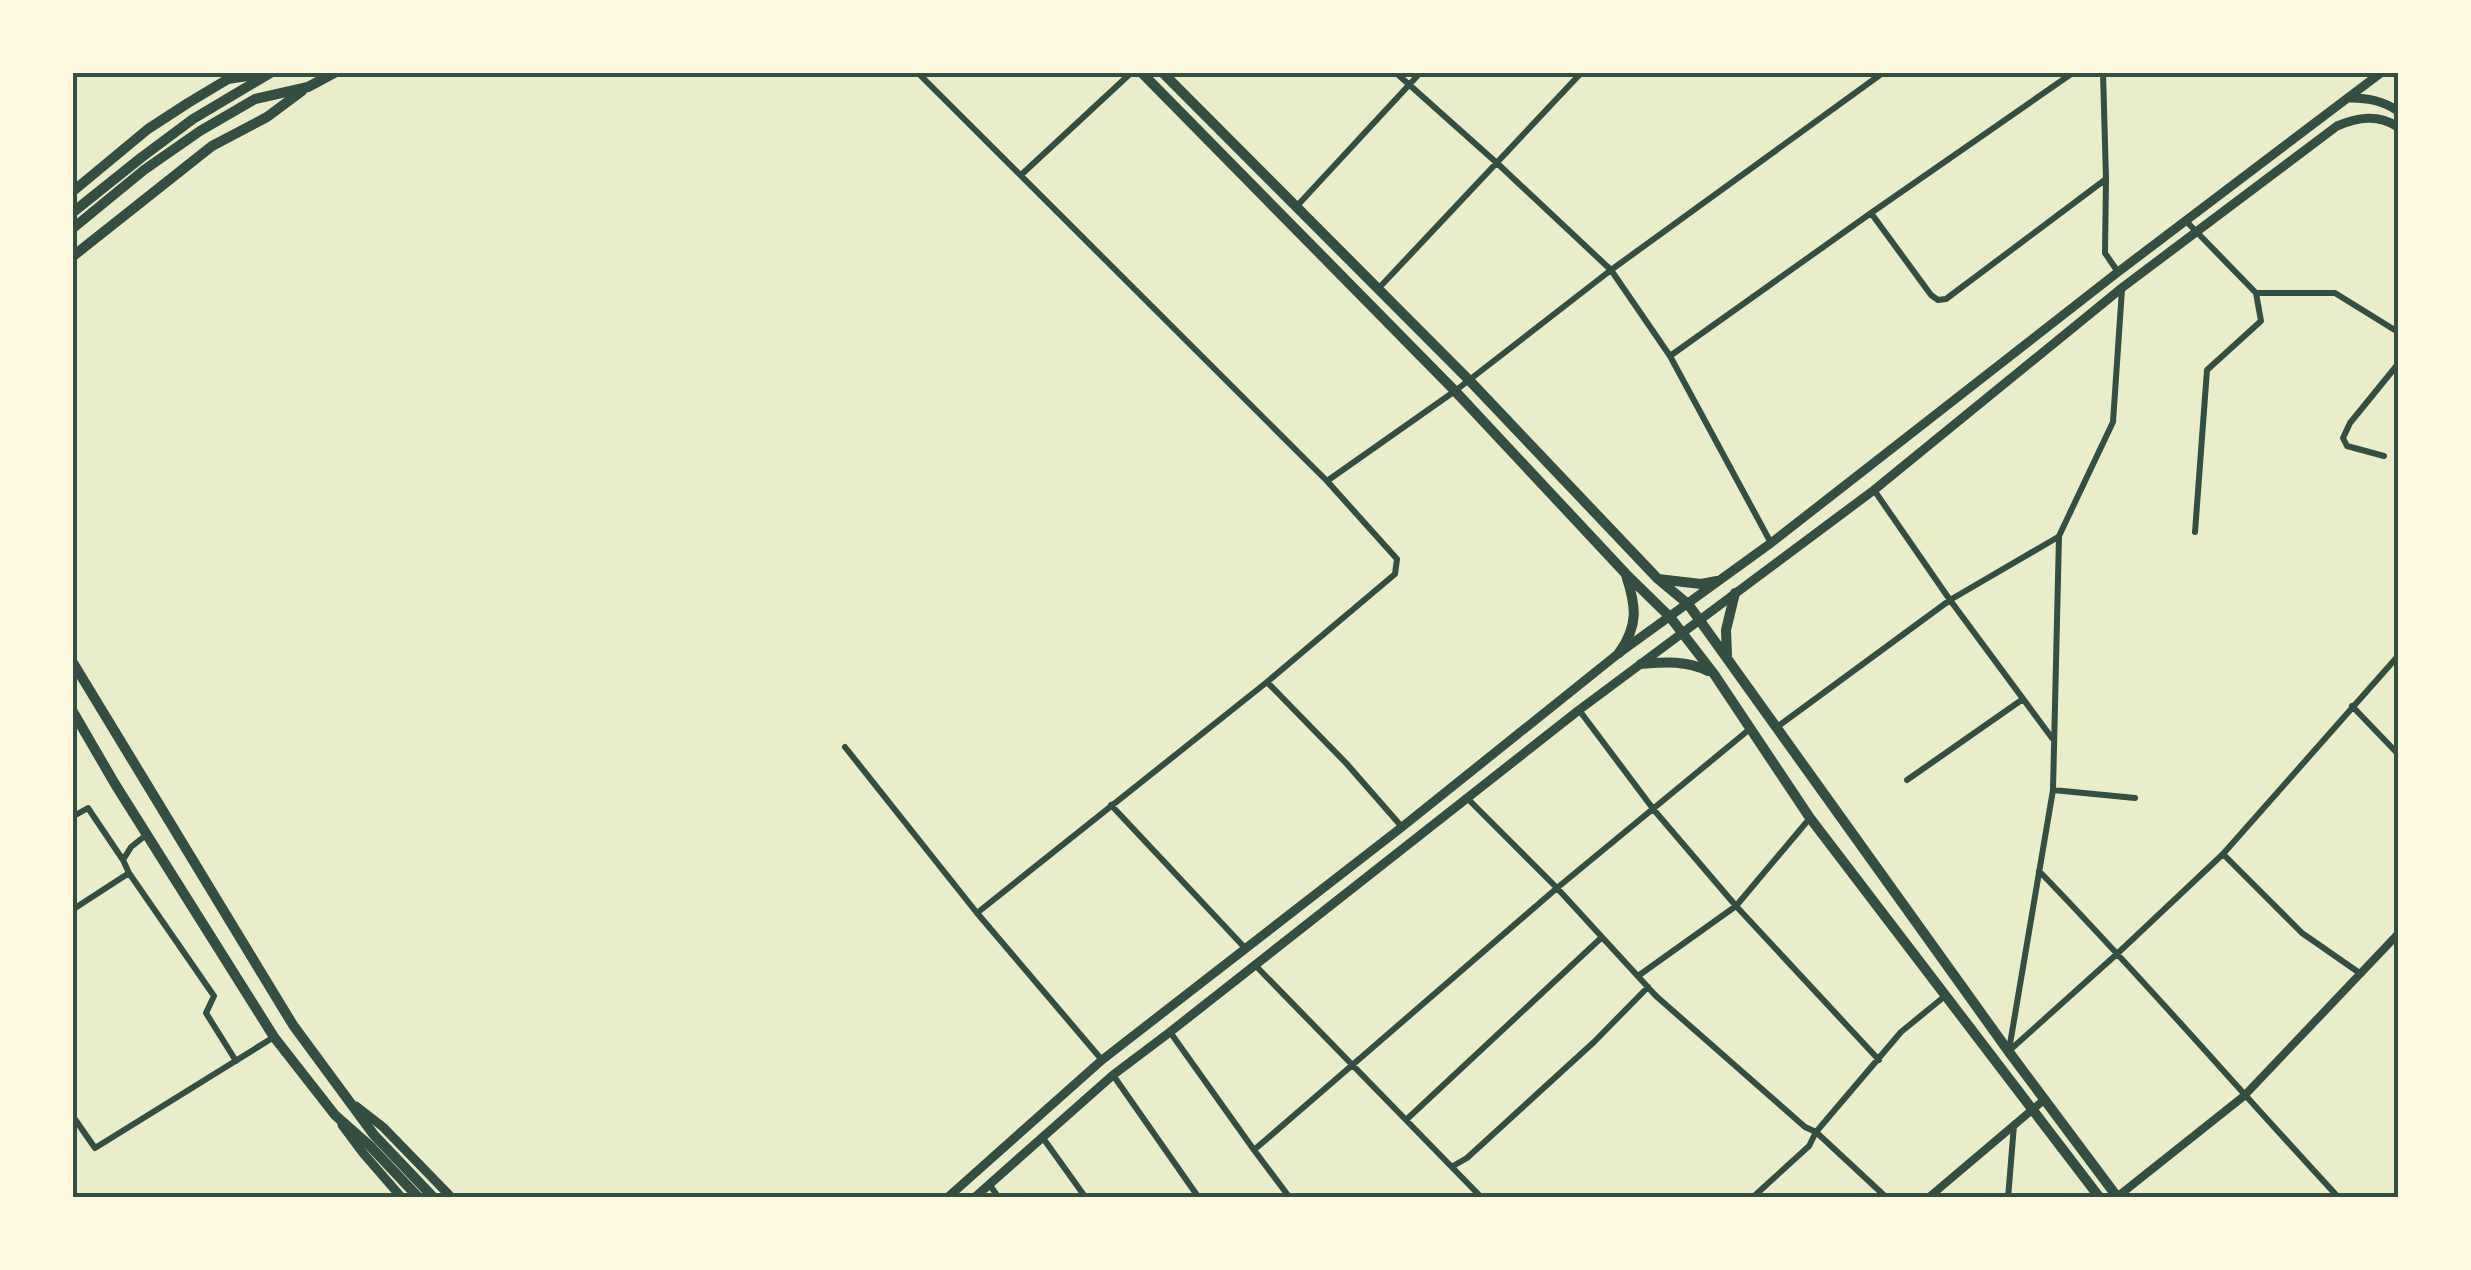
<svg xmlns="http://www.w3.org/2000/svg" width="2471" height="1270" viewBox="0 0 2471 1270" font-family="Inter,sans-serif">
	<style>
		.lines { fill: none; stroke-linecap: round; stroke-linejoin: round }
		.minor { stroke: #344e41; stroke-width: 6 }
		.tertiary { stroke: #344e41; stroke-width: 8 }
		.secondary { stroke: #344e41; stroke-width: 9 }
		.primary { stroke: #344e41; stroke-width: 10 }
		.neatline { fill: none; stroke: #344e41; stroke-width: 4 }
	</style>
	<rect width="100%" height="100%" fill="#e9edc9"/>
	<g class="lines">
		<path class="minor" d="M 917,72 L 1327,481 L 1397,559 L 1395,574 L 1267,682 L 977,913
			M 1395,72 L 1498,164 L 1611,270 L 1670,356 L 1771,543
			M 2103,72 L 2106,179 L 2105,253 L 2118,272
			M 1021,175 L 1132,72
			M 1296,207 L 1421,72
			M 1871,213 L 1931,295 L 1938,300 L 1946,299 L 2106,179
			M 2186,221 L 2256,293 L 2335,293 L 2398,332
			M 1378,289 L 1582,72
			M 1670,356 L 1871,213 L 2074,72
			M 2384,456 L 2347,446 L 2343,438 L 2350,423 L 2398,364
			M 1327,481 L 1455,391 L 1611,270 L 1884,72
			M 1874,490 L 1950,600 L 2052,738
			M 2195,532 L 2207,370 L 2261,321 L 2256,293
			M 1267,682 L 1346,763 L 1402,827
			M 2352,706 L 2398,754
			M 1579,710 L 1654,810 L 1736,906 L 1879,1060
			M 1777,727 L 1950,600 L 2058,537
			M 845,747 L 977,913 L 1102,1060
			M 1907,780 L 2023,699
			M 2053,790 L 2135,798
			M 1467,798 L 1557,888 L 1656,996 L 1805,1127 L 1816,1132 L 1887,1198
			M 1111,805 L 1245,948
			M 72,817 L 88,808 L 123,860 L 129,873 L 214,996 L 206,1013 L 236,1061
			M 2223,854 L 2302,933 L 2361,974
			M 123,860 L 131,847 L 146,835
			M 2039,871 C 2142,977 2238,1089 2339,1198
			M 72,910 L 129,873
			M 1255,965 L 1482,1198
			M 1638,976 L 1736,906 L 1810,818
			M 1170,1032 L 1254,1150 L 1290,1198
			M 2009,1050 L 2053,790 L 2059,536 L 2113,422 L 2122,289
			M 2010,1050 L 2118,953 L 2223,854 L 2398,656
			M 1113,1075 L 1199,1198
			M 72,1115 L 95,1148 L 274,1037
			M 1406,1120 L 1601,938
			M 1043,1138 L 1086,1198
			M 1254,1150 L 1557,888 L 1751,728
			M 1453,1166 L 1467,1158 L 1594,1042 L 1648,987
			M 989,1184 L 999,1198
			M 1752,1198 L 1809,1146 L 1816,1132 L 1901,1032 L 1945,996
			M 2008,1198 L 2014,1125"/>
		<path class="tertiary" d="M 2117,1197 L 2244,1096 L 2398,934
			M 1928,1198 L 2045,1099"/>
		<path class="secondary" d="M 2351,98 C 2369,98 2383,101 2398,111
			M 356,1106 L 383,1127 L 452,1198
			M 342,1125 L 363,1153 L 402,1198
			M 947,1198 L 1102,1060 L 1402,827 L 1619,653 L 1771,543 L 2118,272 L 2382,72
			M 974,1198 L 1113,1075 L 1170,1032 L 1579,710 L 1874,490 L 2123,287 L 2337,126 C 2358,117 2378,114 2398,127"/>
		<path class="primary" d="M 1141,72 L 1455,391 L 1626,574 L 1670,617 L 1714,674 L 1810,818 L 2100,1198
			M 1162,72 L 1469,380 L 1658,579 L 1688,604 L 2009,1052 L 2118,1198
			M 72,192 L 148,129 L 188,103 L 228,79 L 266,73
			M 72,213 L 142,157 L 193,119 L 272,72
			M 72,229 L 144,170 L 200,131 L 255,99 L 308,87 L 336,72
			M 72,257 L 212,146 L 267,117 L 302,91
			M 1658,579 L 1701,584 L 1717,581
			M 1619,653 C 1639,625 1636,606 1626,575
			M 1727,655 L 1726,630 L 1735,593
			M 72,661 L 293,1025 L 374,1135 L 434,1198
			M 1641,664 C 1665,662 1686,660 1708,671
			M 72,710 L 115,784 L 274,1037 L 335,1115 L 370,1146 L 419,1198"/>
	</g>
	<rect width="2471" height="1270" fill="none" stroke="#fefae0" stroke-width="150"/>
	<rect x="75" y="75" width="2321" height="1120" class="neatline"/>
</svg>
